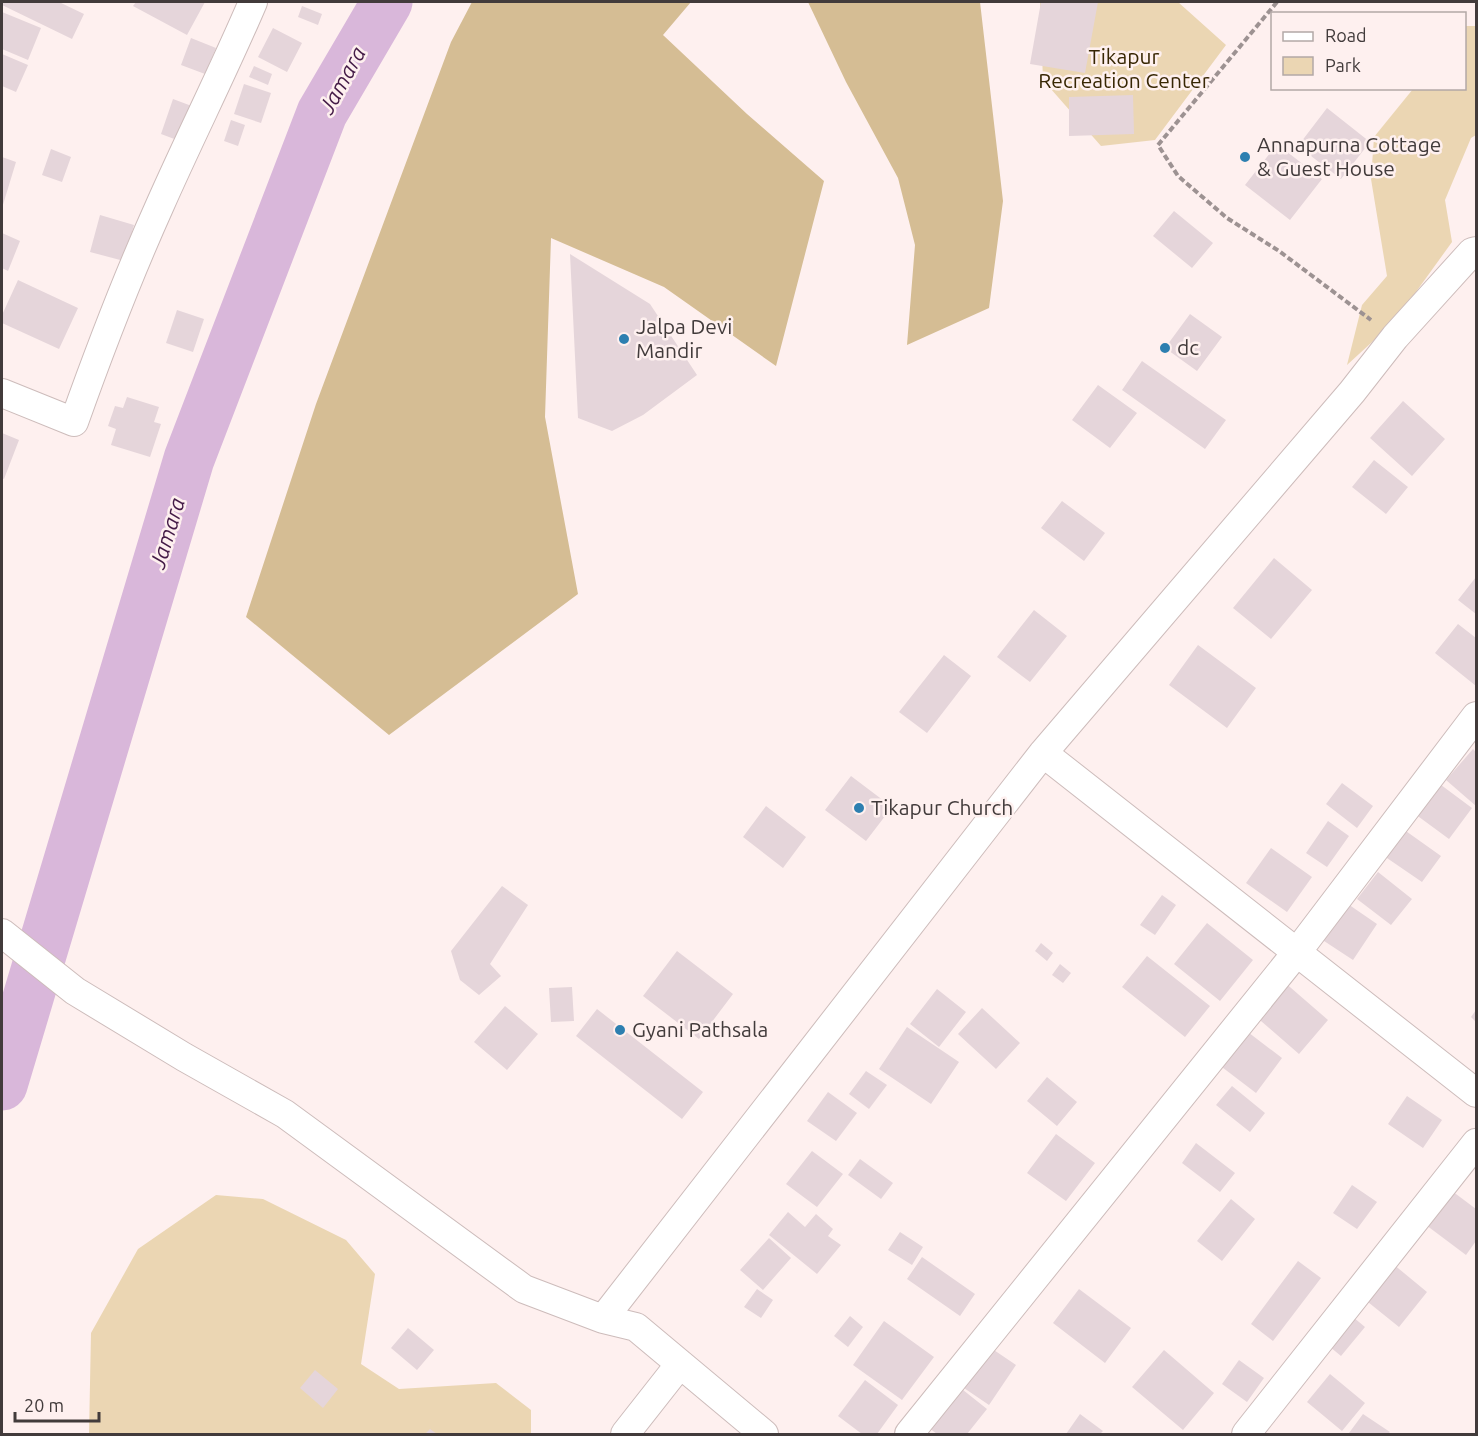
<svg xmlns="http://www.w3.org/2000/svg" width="1478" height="1436" viewBox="0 0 1478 1436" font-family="Ubuntu,sans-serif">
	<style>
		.green { fill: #ebd6b3 }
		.forest { fill: #d5bd94 }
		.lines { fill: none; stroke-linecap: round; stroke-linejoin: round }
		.river { stroke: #d9b7da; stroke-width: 51 }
		.building { fill: #e5d5da }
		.minor-casing { stroke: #cdbcbb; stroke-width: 30 }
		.path { stroke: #9d9292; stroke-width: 4; stroke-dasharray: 6 3; stroke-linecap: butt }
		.minor { stroke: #fff; stroke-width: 28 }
		.poi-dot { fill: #2d7fb0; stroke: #fef0ef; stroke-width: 2 }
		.labels { text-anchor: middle; stroke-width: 5; stroke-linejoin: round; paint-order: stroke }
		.park-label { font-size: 21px; fill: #372603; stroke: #fef0ef }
		.poi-label { font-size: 21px; fill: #423b3b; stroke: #fef0ef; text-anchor: start }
		.water-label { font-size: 22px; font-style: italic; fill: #441b47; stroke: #fef0ef }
	</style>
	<rect width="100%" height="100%" fill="#fef0ef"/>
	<path class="green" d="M 1040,2 L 1178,2 L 1226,45 L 1155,140 L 1101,146 L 1043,80 Z
		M 1465,26 L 1476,26 L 1476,135 L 1471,138 L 1445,200 L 1452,242 L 1395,321 L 1347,365 L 1362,305 L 1387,276 L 1371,179 L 1374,137 L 1413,89 L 1464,88 Z
		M 216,1195 L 263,1199 L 346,1240 L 375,1274 L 361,1364 L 399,1389 L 496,1383 L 531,1410 L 531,1434 L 89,1434 L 91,1333 L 138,1249 Z"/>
	<path class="forest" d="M 472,2 L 691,2 L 663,35 L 747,114 L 824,181 L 776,366 L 664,287 L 551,238 L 545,417 L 578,594 L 389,735 L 246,617 L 316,404 L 451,42 Z
		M 808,2 L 980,2 L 1003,201 L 989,308 L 907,345 L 915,245 L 898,178 L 846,82 Z"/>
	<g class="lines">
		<path class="river" d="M 2,1085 L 189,459 L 322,113 L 387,2"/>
	</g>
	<path class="building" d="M 2,2 L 59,2 L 84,14 L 72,39 L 2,5 Z
		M 136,2 L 205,2 L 187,35 L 133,6 Z
		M 1041,2 L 1098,2 L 1085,73 L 1030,64 Z
		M 302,6 L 322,14 L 318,25 L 298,17 Z
		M 2,12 L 41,28 L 28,60 L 2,49 Z
		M 273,28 L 302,43 L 287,72 L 258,57 Z
		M 191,38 L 216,48 L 205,74 L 181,65 Z
		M 2,54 L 28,65 L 16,92 L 2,86 Z
		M 254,66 L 272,74 L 268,85 L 249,77 Z
		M 244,84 L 271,93 L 261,123 L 234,114 Z
		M 1133,95 L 1134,134 L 1069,136 L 1069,97 Z
		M 173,99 L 197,108 L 185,143 L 161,134 Z
		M 1327,108 L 1370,142 L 1341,179 L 1298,146 Z
		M 231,120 L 245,125 L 238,146 L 224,141 Z
		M 1277,144 L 1322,179 L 1290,220 L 1245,185 Z
		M 51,149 L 71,157 L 62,182 L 42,175 Z
		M 2,157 L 16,162 L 2,208 Z
		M 1174,211 L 1213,243 L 1192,268 L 1153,236 Z
		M 100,215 L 134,225 L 124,261 L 90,252 Z
		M 2,233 L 20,241 L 8,271 L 2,268 Z
		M 570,254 L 650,304 L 697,375 L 643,415 L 612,431 L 578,418 Z
		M 18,280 L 78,308 L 59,349 L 2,323 L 2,315 Z
		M 177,310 L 204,319 L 193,352 L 166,343 Z
		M 1190,314 L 1222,337 L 1197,371 L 1165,348 Z
		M 1142,361 L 1226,420 L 1205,449 L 1122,390 Z
		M 1098,385 L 1137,413 L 1110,448 L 1072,420 Z
		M 127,397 L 159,407 L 154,422 L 161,424 L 150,457 L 111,445 L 116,429 L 108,426 L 115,406 L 123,408 Z
		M 1403,401 L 1445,439 L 1412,476 L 1370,438 Z
		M 2,433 L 19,440 L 4,479 L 2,478 Z
		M 1374,460 L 1408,487 L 1386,514 L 1352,487 Z
		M 1062,501 L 1105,533 L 1084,561 L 1041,528 Z
		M 1274,558 L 1312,590 L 1271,639 L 1233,608 Z
		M 1476,577 L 1476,614 L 1458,600 Z
		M 1034,610 L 1067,636 L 1030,682 L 997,657 Z
		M 1458,624 L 1476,638 L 1476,686 L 1435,653 Z
		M 1198,645 L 1256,688 L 1227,728 L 1169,685 Z
		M 944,655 L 971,676 L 927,733 L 899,712 Z
		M 1473,749 L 1476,752 L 1476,806 L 1446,780 Z
		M 851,776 L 892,807 L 866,841 L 825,810 Z
		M 1437,782 L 1472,808 L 1449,839 L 1415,814 Z
		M 1342,783 L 1373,806 L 1357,828 L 1326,804 Z
		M 766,806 L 806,837 L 783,868 L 743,837 Z
		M 1328,821 L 1349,836 L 1327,867 L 1306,853 Z
		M 1403,829 L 1441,856 L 1422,882 L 1384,856 Z
		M 1271,848 L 1312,877 L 1287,912 L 1246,883 Z
		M 1378,872 L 1412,899 L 1391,925 L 1357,899 Z
		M 502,886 L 528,905 L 490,964 L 501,976 L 479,995 L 460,980 L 451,951 Z
		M 1162,895 L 1176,905 L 1155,935 L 1140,925 Z
		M 1345,902 L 1377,924 L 1353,960 L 1321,939 Z
		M 1207,923 L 1253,960 L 1220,1001 L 1174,964 Z
		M 1041,943 L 1053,953 L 1047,961 L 1035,951 Z
		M 677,951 L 733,994 L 699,1039 L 643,996 Z
		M 1147,956 L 1210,1006 L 1185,1037 L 1122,987 Z
		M 1060,964 L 1071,973 L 1063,983 L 1052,975 Z
		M 1283,981 L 1328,1020 L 1299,1054 L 1254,1015 Z
		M 572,987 L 574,1021 L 551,1022 L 549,988 Z
		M 937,989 L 966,1012 L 939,1047 L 910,1024 Z
		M 505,1006 L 538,1034 L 507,1070 L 474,1042 Z
		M 982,1008 L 1020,1043 L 996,1069 L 958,1034 Z
		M 597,1009 L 703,1092 L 682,1119 L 576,1036 Z
		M 1476,1010 L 1476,1022 L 1471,1017 Z
		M 1240,1026 L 1282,1058 L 1256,1093 L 1214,1061 Z
		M 907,1027 L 959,1062 L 931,1104 L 879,1069 Z
		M 866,1071 L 887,1085 L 869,1109 L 849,1094 Z
		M 1047,1077 L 1077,1102 L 1057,1126 L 1027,1101 Z
		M 1232,1086 L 1265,1113 L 1250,1132 L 1216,1105 Z
		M 828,1092 L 857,1113 L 836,1141 L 807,1121 Z
		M 1407,1096 L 1442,1120 L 1423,1148 L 1388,1124 Z
		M 1056,1134 L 1095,1163 L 1066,1201 L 1027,1173 Z
		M 1196,1143 L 1235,1173 L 1220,1192 L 1182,1163 Z
		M 812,1151 L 843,1174 L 817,1207 L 786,1184 Z
		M 860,1159 L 893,1183 L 881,1199 L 848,1175 Z
		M 1352,1185 L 1377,1202 L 1357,1229 L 1333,1213 Z
		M 1452,1191 L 1476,1209 L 1476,1241 L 1466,1255 L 1426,1225 Z
		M 1231,1199 L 1255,1219 L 1222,1261 L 1197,1241 Z
		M 788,1212 L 805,1227 L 816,1214 L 833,1229 L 828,1236 L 841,1245 L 817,1274 L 769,1235 Z
		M 900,1232 L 923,1247 L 912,1265 L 888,1250 Z
		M 769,1238 L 791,1258 L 763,1290 L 740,1270 Z
		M 922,1257 L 975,1294 L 960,1316 L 907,1279 Z
		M 1387,1259 L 1427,1292 L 1399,1327 L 1358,1294 Z
		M 1298,1261 L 1321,1278 L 1273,1341 L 1251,1324 Z
		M 757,1289 L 773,1300 L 761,1318 L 744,1307 Z
		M 1079,1289 L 1131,1328 L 1105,1363 L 1053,1323 Z
		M 850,1316 L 863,1327 L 848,1347 L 834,1336 Z
		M 1353,1317 L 1365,1327 L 1341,1356 L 1330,1347 Z
		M 884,1321 L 934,1357 L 902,1400 L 853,1365 Z
		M 408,1328 L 434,1350 L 417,1370 L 391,1348 Z
		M 988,1346 L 1016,1365 L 989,1405 L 961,1386 Z
		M 1164,1350 L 1214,1393 L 1183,1430 L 1132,1387 Z
		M 1239,1360 L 1264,1378 L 1247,1402 L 1222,1384 Z
		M 315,1370 L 338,1389 L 323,1408 L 300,1388 Z
		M 1330,1374 L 1365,1403 L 1342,1431 L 1307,1402 Z
		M 865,1380 L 898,1405 L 877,1434 L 862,1434 L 838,1416 Z
		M 953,1382 L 987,1409 L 967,1434 L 937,1434 L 921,1422 Z
		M 1080,1414 L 1103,1431 L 1100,1434 L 1066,1434 Z
		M 1363,1414 L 1390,1432 L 1388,1434 L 1349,1433 Z
		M 430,1429 L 437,1434 L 425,1434 Z"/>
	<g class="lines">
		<g class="minor-casing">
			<path id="minor" d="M 2,393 L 74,422 C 100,349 128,276 160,205 C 190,137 224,70 253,2
				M 1043,753 L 1476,1093
				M 2,933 L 75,991 L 184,1057 L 285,1114 L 524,1289 L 603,1319 L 636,1327 L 764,1434
				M 603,1319 L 1043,753 L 1352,392 L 1395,337 L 1472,252 L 1476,251
				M 625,1434 L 680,1364
				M 909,1434 L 1297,952 L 1476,716
				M 1246,1434 L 1476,1143"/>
		</g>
		<path class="path" d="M 1277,2 L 1158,145 L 1178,176 L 1227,218 L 1279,251 L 1371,320"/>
		<use href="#minor" class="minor"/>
	</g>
	<g class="poi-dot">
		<circle cx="1245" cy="157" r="6"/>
		<circle cx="624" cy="339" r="6"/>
		<circle cx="1165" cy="348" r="6"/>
		<circle cx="859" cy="808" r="6"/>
		<circle cx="620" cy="1030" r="6"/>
	</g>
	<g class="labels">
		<g class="park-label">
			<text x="1124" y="64">Tikapur<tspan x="1124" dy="24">Recreation Center</tspan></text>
		</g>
		<g class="poi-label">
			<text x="1257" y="152">Annapurna Cottage<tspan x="1257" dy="24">&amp; Guest House</tspan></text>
			<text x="636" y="334">Jalpa Devi<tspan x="636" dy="24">Mandir</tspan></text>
			<text x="1177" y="355">dc</text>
			<text x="871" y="815">Tikapur Church</text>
			<text x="632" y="1037">Gyani Pathsala</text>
		</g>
		<g class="water-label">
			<text transform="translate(342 80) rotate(-61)" y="8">Jamara</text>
			<text transform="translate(167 533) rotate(-73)" y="8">Jamara</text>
		</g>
	</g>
	<rect width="1478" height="1436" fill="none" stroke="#423b3b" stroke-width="6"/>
	<rect x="1271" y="12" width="195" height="78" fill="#fef0ef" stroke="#b3a8a7" stroke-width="1.5"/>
	<rect x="1283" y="32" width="30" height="9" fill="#ffffff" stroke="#b3a8a7" stroke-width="1.5"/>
	<text x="1325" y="42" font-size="18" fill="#423b3b">Road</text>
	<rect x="1283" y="57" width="30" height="18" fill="#ebd6b3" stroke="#b3a8a7" stroke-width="1.5"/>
	<text x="1325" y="72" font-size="18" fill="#423b3b">Park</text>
	<path d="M15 1412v9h84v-9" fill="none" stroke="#423b3b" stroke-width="3"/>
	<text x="24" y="1412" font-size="18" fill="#423b3b" stroke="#fef0ef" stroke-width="4.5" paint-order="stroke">20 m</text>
</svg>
